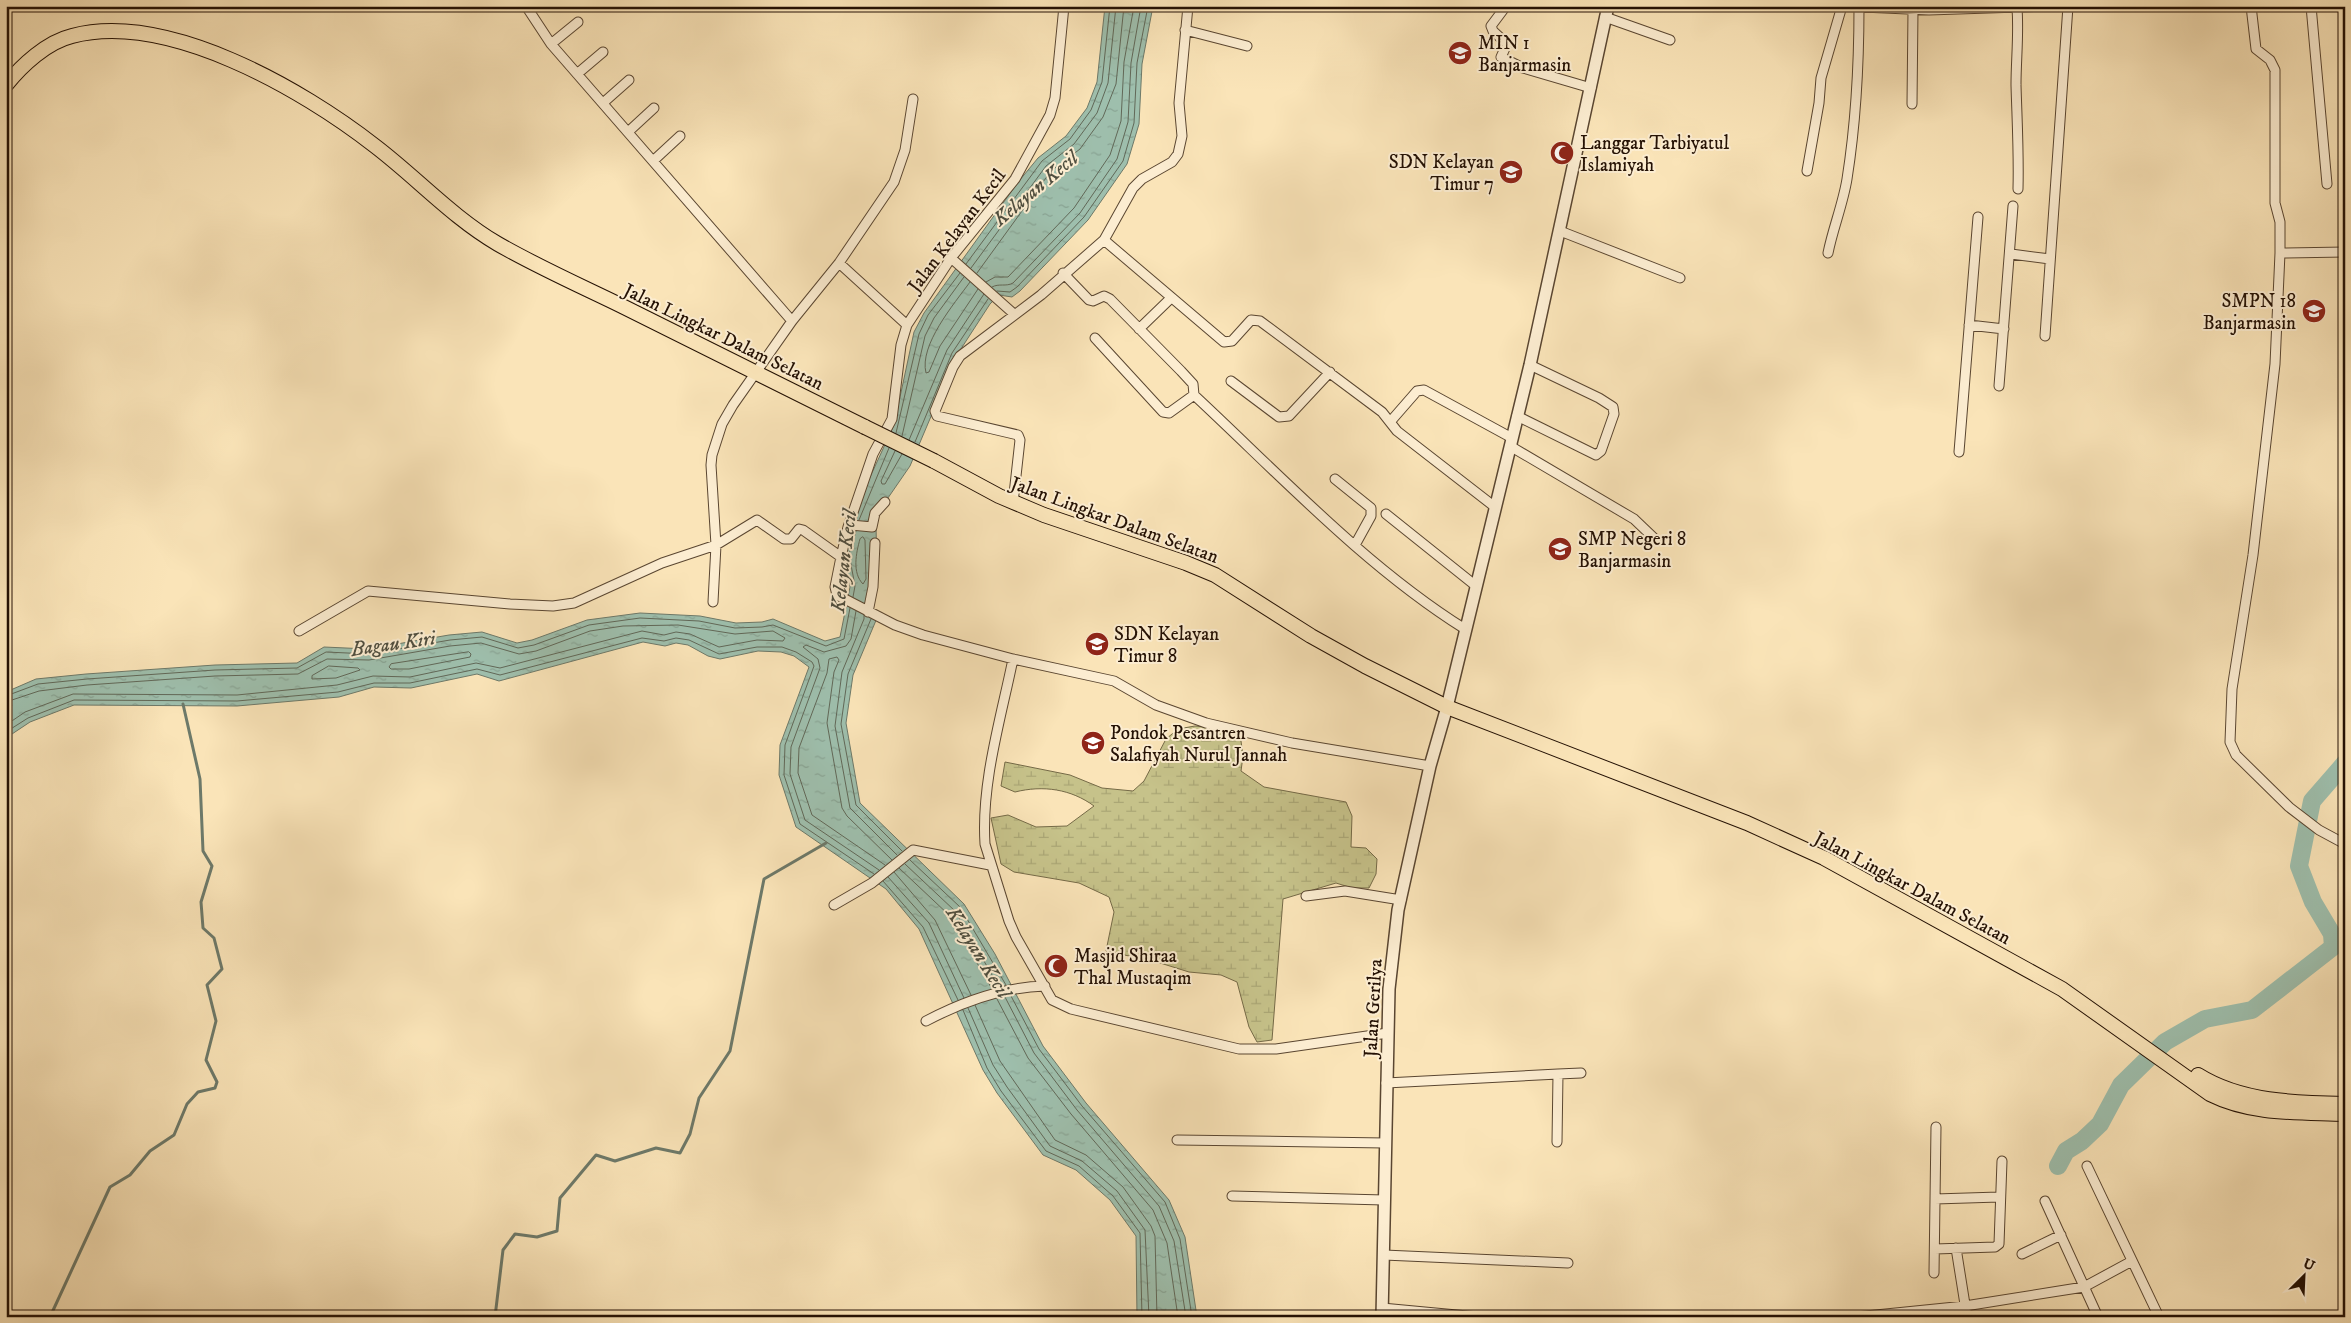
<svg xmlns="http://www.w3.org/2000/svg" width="2351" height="1323" viewBox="0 0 2351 1323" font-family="'IM FELL DW Pica',serif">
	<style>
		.wetland { fill: url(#wetland-marsh); stroke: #756a47 }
		.water { fill: url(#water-ripples); stroke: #6d7969 }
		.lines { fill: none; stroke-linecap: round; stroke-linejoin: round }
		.shore { stroke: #616858; stroke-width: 1 }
		.stream { stroke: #6d7969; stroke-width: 3 }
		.river { stroke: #9ebfad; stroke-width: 18 }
		.minor-casing { stroke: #5a4631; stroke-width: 11 }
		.tertiary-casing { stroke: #5a4631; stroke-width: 14 }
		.primary-casing { stroke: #241104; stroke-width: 16 }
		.minor { stroke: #fcedd1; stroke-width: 9 }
		.tertiary { stroke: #fcedd1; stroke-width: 11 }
		.primary { stroke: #fae4b8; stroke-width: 14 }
		.primary-bridge-casing { stroke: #241104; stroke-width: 16; stroke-linecap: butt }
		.primary-bridge { stroke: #fae4b8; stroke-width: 14 }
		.labels { text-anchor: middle; stroke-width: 4; stroke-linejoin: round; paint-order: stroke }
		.poi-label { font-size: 19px; fill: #241104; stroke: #fcedd1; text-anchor: start }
		.street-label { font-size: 19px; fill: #241104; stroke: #fcedd1 }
		.water-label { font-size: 20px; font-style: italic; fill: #4f4e3f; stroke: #fcedd1 }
	</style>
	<defs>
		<pattern id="wetland-marsh" width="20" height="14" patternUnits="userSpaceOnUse" patternTransform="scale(1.25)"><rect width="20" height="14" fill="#c6c28a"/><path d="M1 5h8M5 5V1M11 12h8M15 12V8" fill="none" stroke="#aaa675"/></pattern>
		<pattern id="water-ripples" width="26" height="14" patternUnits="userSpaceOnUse" patternTransform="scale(1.25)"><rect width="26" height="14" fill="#9ebfad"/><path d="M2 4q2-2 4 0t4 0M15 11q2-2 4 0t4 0" fill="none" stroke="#88a393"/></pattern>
	</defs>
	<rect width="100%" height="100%" fill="#fae4b8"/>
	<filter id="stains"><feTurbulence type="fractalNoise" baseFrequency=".004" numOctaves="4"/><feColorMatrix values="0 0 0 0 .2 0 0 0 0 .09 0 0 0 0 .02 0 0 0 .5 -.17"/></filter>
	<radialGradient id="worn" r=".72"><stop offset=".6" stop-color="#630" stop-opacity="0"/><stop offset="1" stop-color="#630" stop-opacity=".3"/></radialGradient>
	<path class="wetland" d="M 1195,726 C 1213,727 1225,731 1241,741 L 1243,756 L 1241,771 L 1264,787 L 1346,802 L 1352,816 L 1351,847 L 1366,848 L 1377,859 L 1376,874 L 1369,888 L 1352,888 L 1336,883 L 1283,899 L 1272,1040 L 1257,1042 L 1249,1027 L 1237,982 L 1221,975 L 1189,972 L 1157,962 L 1106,951 L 1114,912 L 1109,897 L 1079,883 L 1014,872 L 1001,864 L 991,818 L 1008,815 L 1036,827 L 1067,826 L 1094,806 C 1071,789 1043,785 1015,792 L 1001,786 L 1005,762 L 1070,775 L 1102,788 L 1133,791 L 1144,781 L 1166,739 L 1178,729 Z"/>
	<path class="water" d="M 1105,6 L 1153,6 L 1142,64 L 1139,124 L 1127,164 L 1088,220 L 1020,291 L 1012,297 L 999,295 L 990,304 L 957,355 L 910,466 L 879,511 L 876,523 L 877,581 L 872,605 L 877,618 L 853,675 L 846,723 L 860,803 L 964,904 L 995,954 L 1043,1046 L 1086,1103 L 1169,1200 L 1185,1237 L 1197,1317 L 1137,1317 L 1136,1236 L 1110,1200 L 1076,1170 L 1043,1155 L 997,1093 L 983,1070 L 919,929 L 886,889 L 796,827 L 779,775 L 780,745 L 809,667 L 794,656 L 781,652 L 758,651 L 720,659 L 708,656 L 688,645 L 676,643 L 665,646 L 643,642 L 499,681 L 477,674 L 411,688 L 374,687 L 339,697 L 237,706 L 74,705 L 30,722 L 6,738 L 6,692 L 36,679 L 86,674 L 215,665 L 297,663 L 324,647 L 368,649 L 449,635 L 482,632 L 517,643 L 532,640 L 587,620 L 640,613 L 700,616 L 736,623 L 762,622 L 773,619 L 825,641 L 840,637 L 850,587 L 844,554 L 865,488 L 894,425 L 914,332 L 924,313 L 1019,181 L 1038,158 L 1066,136 L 1087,108 L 1097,82 Z"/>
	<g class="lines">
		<path class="shore" d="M 966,264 L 1042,161 L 1070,139 L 1091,110 L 1102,82 L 1110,6
			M 971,268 L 1046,166 L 1074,144 L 1097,113 L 1108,83 L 1116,6
			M 977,273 L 1051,171 L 1080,149 L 1103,117 L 1116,84 L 1124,6
			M 970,282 C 954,304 919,345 926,373 L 929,372 L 940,346 L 978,289
			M 986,282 L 995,277 L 1008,277 L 1074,208 L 1110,155 L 1121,121 L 1124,62 L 1134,6
			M 992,287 C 999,283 1006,287 1013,283 L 1080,213 L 1117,159 L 1128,122 L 1131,63 L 1141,6
			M 997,291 L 1010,292 L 1017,287 L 1084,217 L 1123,161 L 1134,123 L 1137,63 L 1148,6
			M 896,433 L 919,334 L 928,315 L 960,273
			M 902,436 L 925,336 L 934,318 L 964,277
			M 909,440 L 947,350 L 984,294
			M 915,442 L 952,353 L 988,299
			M 895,451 L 881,481 L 882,484 L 885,484 L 902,454
			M 859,520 L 889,448
			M 863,537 L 865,540 L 866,579 L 863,584 C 852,573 856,553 860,539 Z
			M 853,597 L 855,586 L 849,554 L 856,531
			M 856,611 L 851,639 L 846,646 L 824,652 L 806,645 L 803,647 L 818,659 L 820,668 L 791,747 L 790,774 L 805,820 L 879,870
			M 864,615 L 864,619 L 842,672 L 835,726 L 850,808 L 897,855
			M 871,619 L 848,674 L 841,724 L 856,805 L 902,851
			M 469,652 L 471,654 L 470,657 L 409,669 L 391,669 L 389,667 L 391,664 Z
			M 329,666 L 358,668 L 360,670 L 336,678 L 312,679 L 312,676 Z
			M 6,696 L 38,684 L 87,679 L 215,670 L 297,668 L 326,652 L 369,654 L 450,640 L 482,637 L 518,648 L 534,645 L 589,625 L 640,618 L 699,621 L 735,628 L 762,627 L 773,625 L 826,646 L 844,639 L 850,608
			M 6,702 L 39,691 L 87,685 L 215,676 L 298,674 L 327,659 L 369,660 L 450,646 L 481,643 L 519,654 L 536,651 L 590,631 L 623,626 L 678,625 L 735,634 L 773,631 L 785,638 L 783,641 L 757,640 L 719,647 L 690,634 L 676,632 L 664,635 L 642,631 L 500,668 L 476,663 L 410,677 L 373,676 L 337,685 L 237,695 L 73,694 L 25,712 L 6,725
			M 6,732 L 28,718 L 74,700 L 237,701 L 338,692 L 374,683 L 410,683 L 477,669 L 500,675 L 642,638 L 664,641 L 676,638 L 689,640 L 719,654 L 757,647 L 782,647 L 796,652 L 812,662 L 814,666 L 785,745 L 784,775 L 800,824 L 874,874
			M 910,860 L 960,907 L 1006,985
			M 905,864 L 955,911 L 999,987
			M 885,865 L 812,815 L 798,773 L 799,748 L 827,673 L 829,659 L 837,657 L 839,660 L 834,672 L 827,723 L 842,808 L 847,816 L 892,860
			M 899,868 L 950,916 L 992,989
			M 894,872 L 935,920 L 971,995
			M 888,877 L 929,923 L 964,998
			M 883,881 L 923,927 L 958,1000
			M 1011,996 L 1039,1049 L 1082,1106 L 1165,1202 L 1180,1239 L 1192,1317
			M 1005,997 L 1034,1053 L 1077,1110 L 1159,1206 L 1174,1241 L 1186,1317
			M 997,999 L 1028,1058 L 1071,1114 L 1153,1210 L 1167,1243 L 1178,1317
			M 975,1005 L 1000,1061 L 1055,1140 L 1086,1155 L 1123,1187 L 1151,1226 L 1155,1236 L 1157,1317
			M 968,1008 L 993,1065 L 1007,1087 L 1050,1146 L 1082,1161 L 1117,1191 L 1145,1230 L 1149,1317
			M 963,1010 L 987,1068 L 1001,1091 L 1046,1151 L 1079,1166 L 1113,1196 L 1140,1233 L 1142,1317"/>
		<path class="stream" d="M 50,1317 L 110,1187 L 130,1175 L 150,1151 L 174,1135 L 187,1104 L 198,1092 L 215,1088 L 217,1082 L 206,1060 L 216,1021 L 207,985 L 222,969 L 214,938 L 203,928 L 201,902 L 212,866 L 203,851 L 200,779 L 183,704
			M 495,1317 L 503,1250 L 515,1234 L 537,1237 L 557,1231 L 560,1198 L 596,1155 L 615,1161 L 656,1148 L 680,1153 L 690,1134 L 699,1098 L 730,1051 L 764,879 L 826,843"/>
		<path class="river" d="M 2058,1166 L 2066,1151 L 2082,1141 L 2100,1124 L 2121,1085 L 2165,1042 L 2205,1019 L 2252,1010 L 2333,947 L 2332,934 L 2313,902 L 2299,866 L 2312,801 L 2345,763"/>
		<g class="minor-casing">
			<path id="minor" d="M 526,6 L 551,44 L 792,321
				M 1506,6 L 1491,26 L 1493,31 L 1507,44 L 1501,57 L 1523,68 L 1591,88
				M 1840,6 L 1929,10 L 2045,6
				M 2251,6 L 2256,49 L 2270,60 L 2275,70 L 2275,203 L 2280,222 L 2280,253 L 2275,364 L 2253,555 L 2232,689 L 2230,742 L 2236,755 L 2289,807 L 2319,830 L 2345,844
				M 2311,6 L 2327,184
				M 2017,8 C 2019,34 2016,59 2016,85 C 2017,120 2019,154 2018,189
				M 1605,17 L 1670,40
				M 1185,30 L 1247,46
				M 551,44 L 578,22
				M 577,74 L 603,52
				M 603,103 L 629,80
				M 1912,104 L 1913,10
				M 628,132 L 654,108
				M 653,161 L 680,136
				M 1807,171 L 1819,103 L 1821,78 L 1842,6
				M 1560,231 L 1680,278
				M 1104,240 L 1224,342 L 1232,341 L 1251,320 L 1260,321 L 1382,412 L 1397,431 L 1495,507
				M 1828,253 C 1833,228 1843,204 1847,179 C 1856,122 1859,64 1859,7
				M 2280,253 L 2345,252
				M 2011,254 L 2050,259
				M 951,258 L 1014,314
				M 839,263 L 907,325
				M 1063,273 L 1089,300 L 1093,301 L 1104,296 L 1110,299 L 1181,371 L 1193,384 L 1194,395 C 1280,475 1366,567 1465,629
				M 1969,325 L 2004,329
				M 1139,329 L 1171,298
				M 2045,336 L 2068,6
				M 1095,338 L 1163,412 L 1169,413 L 1194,395
				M 1231,381 L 1279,417 L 1289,416 L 1330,372
				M 1999,386 L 2013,206
				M 1517,416 L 1596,455 L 1601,451 L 1614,414 L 1613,407 L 1599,398 L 1530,365
				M 1390,422 L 1417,391 L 1424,390 L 1512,438
				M 1510,446 L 1634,519 L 1656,540
				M 1959,452 L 1978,217
				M 1335,479 L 1371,508 L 1371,516 L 1355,545
				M 1013,503 L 1020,440 L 1018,435 L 937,416 L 935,411 L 953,367 L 960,356 L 1041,295 L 1104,240 L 1133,188 L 1142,179 L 1172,162 L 1178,154 L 1182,136 L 1179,103 L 1188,6
				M 1386,514 L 1476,586
				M 848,527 L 851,525 L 872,527 L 875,513 L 885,502
				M 841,557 L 848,527 L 873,454 L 892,419 L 901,345 L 907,325 L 951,258 L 1015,179 L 1050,115 L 1055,98 L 1064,6
				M 713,602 L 716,545 L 711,465 L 712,455 L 722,424 L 733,405 L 792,321 L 839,263 L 894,182 L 905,150 L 913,99
				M 868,612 L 873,587 L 875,543
				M 299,631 L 368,591 L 510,604 L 553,606 L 574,603 L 662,563 L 716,545 L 757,520 L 784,539 L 791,539 L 799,529 L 803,530 L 841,557 L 835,587 L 837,595 L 895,625 L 923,635 L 1013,659 L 1114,681 L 1156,705 L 1206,723 L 1292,743 L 1430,766
				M 1013,659 C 1001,718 981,783 985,844 L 1009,921 L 1016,937 L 1052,1000 L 1071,1009 L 1239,1049 L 1276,1049 L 1388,1033
				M 1306,896 L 1345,891 L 1401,900
				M 834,905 L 872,883 L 913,850 L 990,865
				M 926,1021 C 962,1002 1004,987 1045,986
				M 1558,1074 L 1581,1073
				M 1386,1083 L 1558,1074 L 1557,1142
				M 1177,1140 L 1385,1143
				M 2087,1166 L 2159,1317
				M 1232,1196 L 1384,1200
				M 1935,1199 L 1999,1197
				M 2045,1201 L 2098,1317
				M 1956,1248 L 1967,1317
				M 1935,1249 L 1995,1247 L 1999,1244 L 2002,1161
				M 2022,1254 L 2061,1235
				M 1384,1255 L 1568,1263
				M 1934,1273 L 1936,1127
				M 1382,1308 L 1478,1317
				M 1856,1317 L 1965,1306 L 2084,1287 L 2132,1261"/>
		</g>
		<g class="tertiary-casing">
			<path id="tertiary" d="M 1382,1317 L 1389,989 L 1398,910 L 1430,766 L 1447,707 L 1530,365 L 1608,6"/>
		</g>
		<g class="primary-casing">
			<path id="primary" d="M 6,85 C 22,65 47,42 72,36 C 167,11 302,89 375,146 C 417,178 452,217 498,244 C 538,267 581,286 622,306 C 703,346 784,387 865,427
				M 934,461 L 999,496 L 1044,515 L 1186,563 L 1215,575 L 1311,636 L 1365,666 L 1447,707 L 1747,823 L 1824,858 L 2062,989 L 2210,1094 C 2252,1115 2298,1112 2345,1114
				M 2198,1075 C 2241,1102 2295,1103 2345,1104"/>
		</g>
		<use href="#minor" class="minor"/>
		<use href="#tertiary" class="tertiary"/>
		<use href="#primary" class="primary"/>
		<g class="primary-bridge-casing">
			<path id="primary-bridge" d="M 865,427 L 934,461"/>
		</g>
		<use href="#primary-bridge" class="primary-bridge"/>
	</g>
	<defs>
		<g id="school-disc" transform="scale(1.25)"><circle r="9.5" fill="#8f2418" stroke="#fcedd1"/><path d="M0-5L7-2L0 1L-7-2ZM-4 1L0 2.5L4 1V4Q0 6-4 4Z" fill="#fff"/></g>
		<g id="mosque-disc" transform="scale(1.25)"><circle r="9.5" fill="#8f2418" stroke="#fcedd1"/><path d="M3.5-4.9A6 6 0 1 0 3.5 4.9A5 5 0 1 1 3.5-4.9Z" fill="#fff"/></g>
	</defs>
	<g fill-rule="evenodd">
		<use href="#school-disc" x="1460" y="53"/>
		<use href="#mosque-disc" x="1562" y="153"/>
		<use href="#school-disc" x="1511" y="172"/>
		<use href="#school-disc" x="2314" y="311"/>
		<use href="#school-disc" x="1560" y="549"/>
		<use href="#school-disc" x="1097" y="644"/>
		<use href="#school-disc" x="1093" y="743"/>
		<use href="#mosque-disc" x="1056" y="966"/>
	</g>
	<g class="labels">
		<g class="poi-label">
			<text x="1478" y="49">MIN 1<tspan x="1478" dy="22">Banjarmasin</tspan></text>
			<text x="1580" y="149">Langgar Tarbiyatul<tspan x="1580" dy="22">Islamiyah</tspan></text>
			<text x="1494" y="168" text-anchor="end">SDN Kelayan<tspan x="1494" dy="22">Timur 7</tspan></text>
			<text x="2296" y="307" text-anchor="end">SMPN 18<tspan x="2296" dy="22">Banjarmasin</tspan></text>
			<text x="1578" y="545">SMP Negeri 8<tspan x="1578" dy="22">Banjarmasin</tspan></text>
			<text x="1114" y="640">SDN Kelayan<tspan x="1114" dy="22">Timur 8</tspan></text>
			<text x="1110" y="739">Pondok Pesantren<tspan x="1110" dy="22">Salafiyah Nurul Jannah</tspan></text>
			<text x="1074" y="962">Masjid Shiraa<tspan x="1074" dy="22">Thal Mustaqim</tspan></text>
		</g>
		<g class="street-label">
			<text transform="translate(956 230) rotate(-53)" y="7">Jalan Kelayan Kecil</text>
			<text transform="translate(724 336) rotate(26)" y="7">Jalan Lingkar Dalam Selatan</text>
			<text transform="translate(1115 519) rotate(20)" y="7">Jalan Lingkar Dalam Selatan</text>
			<text transform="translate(1913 887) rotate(28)" y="7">Jalan Lingkar Dalam Selatan</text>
			<text transform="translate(1372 1008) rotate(-87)" y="7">Jalan Gerilya</text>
		</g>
		<g class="water-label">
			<text transform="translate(1035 188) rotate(-40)" y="7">Kelayan Kecil</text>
			<text transform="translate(843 561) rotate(-83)" y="7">Kelayan Kecil</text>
			<text transform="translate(393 643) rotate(-8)" y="7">Bagau Kiri</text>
			<text transform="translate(979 952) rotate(58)" y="7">Kelayan Kecil</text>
		</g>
	</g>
	<rect width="2351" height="1323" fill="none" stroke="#fae4b8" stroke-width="25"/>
	<rect x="8" y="8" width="2336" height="1308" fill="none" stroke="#241104" stroke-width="2.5"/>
	<rect x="12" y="12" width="2326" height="1298" fill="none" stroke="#241104"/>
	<g transform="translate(2304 1276) rotate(24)" stroke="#fcedd1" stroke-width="4" paint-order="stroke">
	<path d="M0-4L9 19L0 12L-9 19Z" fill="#241104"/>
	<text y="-8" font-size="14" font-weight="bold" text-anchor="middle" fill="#241104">U</text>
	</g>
	<rect width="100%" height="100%" filter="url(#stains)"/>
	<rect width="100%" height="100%" fill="url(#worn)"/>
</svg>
